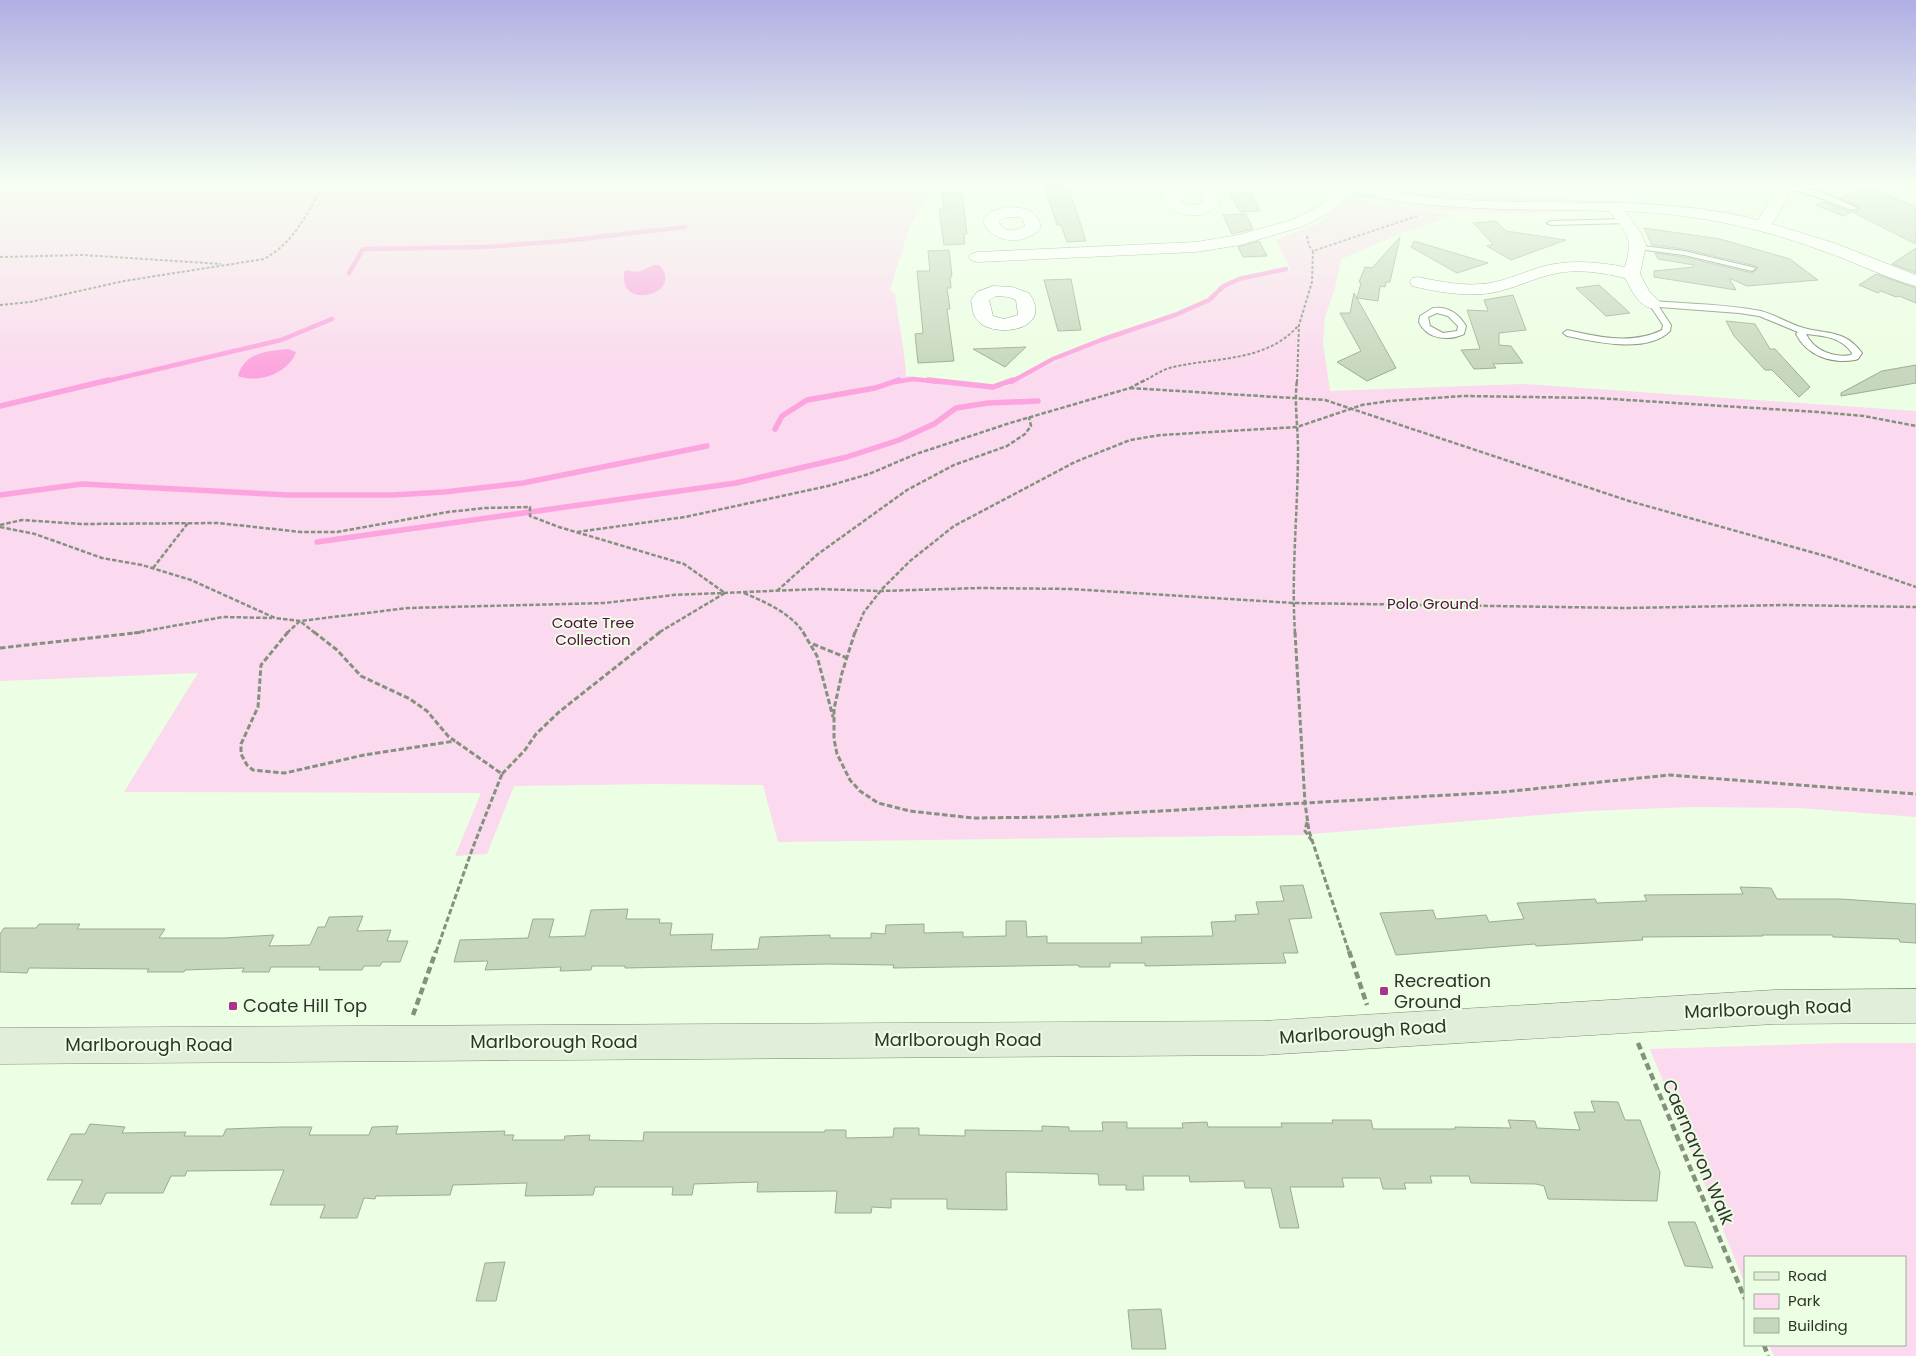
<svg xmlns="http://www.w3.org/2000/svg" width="1916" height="1356" viewBox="0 0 1916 1356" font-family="Poppins,sans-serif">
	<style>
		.green { fill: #fbd9ee }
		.water { fill: #fca4df }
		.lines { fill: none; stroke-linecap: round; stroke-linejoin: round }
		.stream-far1 { stroke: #fca4df; stroke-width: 4.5 }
		.stream { stroke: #fca4df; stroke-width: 5.5 }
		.building { fill: #c6d7bd; stroke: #9bac92 }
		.service-casing { stroke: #7a8a71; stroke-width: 2 }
		.minor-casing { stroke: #7a8a71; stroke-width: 1 }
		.secondary-casing { stroke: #7a8a71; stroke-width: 1 }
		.path-far3 { stroke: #85917f; stroke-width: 2; stroke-dasharray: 3 2; stroke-linecap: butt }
		.path-far2 { stroke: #85917f; stroke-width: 2.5; stroke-dasharray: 4.5 2; stroke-linecap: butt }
		.path-far1 { stroke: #85917f; stroke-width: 3; stroke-dasharray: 5.5 2.5; stroke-linecap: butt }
		.path { stroke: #85917f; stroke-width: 4.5; stroke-dasharray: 7 4; stroke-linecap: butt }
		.service { fill: #fff; fill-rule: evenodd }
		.minor { fill: #fff; fill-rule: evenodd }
		.secondary { fill: #e1eeda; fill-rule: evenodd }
		.poi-dot { fill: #aa348c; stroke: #ecfee3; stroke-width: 2 }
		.labels { text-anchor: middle; stroke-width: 4; stroke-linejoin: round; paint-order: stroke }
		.park-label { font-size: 15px; fill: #570a45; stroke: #ecfee3 }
		.near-poi-label { font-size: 18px; fill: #2f352b; stroke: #ecfee3; text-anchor: start }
		.near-street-label { font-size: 18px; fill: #2f352b; stroke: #ecfee3 }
	</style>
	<rect width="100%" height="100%" fill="#ecfee3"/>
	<path class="green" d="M 0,183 L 984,183 L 931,191 L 909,228 L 890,290 L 895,294 C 898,322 905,349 906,376 L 1004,387 L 1074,352 L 1222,294 L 1218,286 L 1255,274 L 1290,269 L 1276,240 L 1318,223 L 1350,198 L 1454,215 L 1397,235 L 1341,259 L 1335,288 L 1325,317 L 1323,343 L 1330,391 L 1523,384 L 1916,411 L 1916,817 L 1799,808 L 1691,807 L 1588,811 L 1300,835 L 778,842 L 763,785 L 655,784 L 514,786 L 487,854 L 455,856 L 481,793 L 124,792 L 198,673 L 0,681 Z
		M 1350,183 L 1439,183 L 1464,187 L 1474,195 C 1568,199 1663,199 1756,216 C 1738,220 1689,206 1667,204 C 1580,198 1492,208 1406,194 C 1387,191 1368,189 1350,183 Z
		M 1350,194 L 1365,194 L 1450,207 L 1599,211 C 1515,214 1431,217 1350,194 Z
		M 1842,1043 L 1916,1043 L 1916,1356 L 1774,1356 L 1769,1345 L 1905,1345 L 1905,1257 L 1745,1257 L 1745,1284 L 1650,1049 Z"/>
	<path class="water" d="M 654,265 L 659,265 C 687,294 614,313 625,270 L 638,272 Z
		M 288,349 L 296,352 C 289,373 258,384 238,376 C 244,352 268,351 288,349 Z"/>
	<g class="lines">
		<path class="stream-far1" d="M 349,273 L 363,249 L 486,247 L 564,241 L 685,227
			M 103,382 L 281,340 L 332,319
			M 895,382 L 913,379 L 940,382
			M 1011,382 L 1053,359 L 1101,340 L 1175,315 L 1209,300 L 1224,286 L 1239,279 L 1286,269"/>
		<path class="stream" d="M 928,380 L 993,387 L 1013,380
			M 0,406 L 109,380
			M 775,429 L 782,416 L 807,400 L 875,388 L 899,380
			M 0,495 L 82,484 L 288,495 L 392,495 L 444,492 L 523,483 L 707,446
			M 317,542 L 736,483 L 847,457 L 899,440 L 934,424 L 956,408 L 988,403 L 1038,401"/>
	</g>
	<path class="building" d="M 1067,184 L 1077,213 L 1086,241 L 1067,242 L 1061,225 L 1057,225 L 1044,185 Z
		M 1869,187 L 1916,207 L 1916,244 L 1852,212 L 1859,210 L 1860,207 L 1839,198 Z
		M 941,192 L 962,193 L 967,234 L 964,234 L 965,244 L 944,245 L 939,209 L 944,209 Z
		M 1229,193 L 1251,193 L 1260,211 L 1240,212 Z
		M 1825,202 L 1850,212 L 1851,212 L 1843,216 L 1816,205 Z
		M 1246,214 L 1253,229 L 1232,234 L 1223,215 Z
		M 1496,221 L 1506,231 L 1566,240 L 1511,260 L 1487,246 L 1493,244 L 1473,223 Z
		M 1644,228 L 1720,239 L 1790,259 L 1818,280 L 1747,286 L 1729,278 L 1736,290 L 1654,277 L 1654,271 L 1694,267 L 1694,265 L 1658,259 L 1655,253 L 1684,257 L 1752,273 L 1758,268 L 1756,266 L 1684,249 L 1652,245 Z
		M 1400,237 L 1390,282 L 1386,282 L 1385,287 L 1380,286 L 1378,301 L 1357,298 L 1361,283 L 1359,282 L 1365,267 L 1372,268 Z
		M 1259,241 L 1267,256 L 1243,257 L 1238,247 Z
		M 1414,241 L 1488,263 L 1457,273 L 1411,247 Z
		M 1916,248 L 1916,273 L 1892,264 Z
		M 949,250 L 952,276 L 950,277 L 951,288 L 947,288 L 950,309 L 947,309 L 954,361 L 918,363 L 915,334 L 923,333 L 917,271 L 930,271 L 928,251 Z
		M 1876,274 L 1916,288 L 1916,303 L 1899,296 L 1896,297 L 1881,291 L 1878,293 L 1859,285 Z
		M 1071,279 L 1081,330 L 1058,331 L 1044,280 Z
		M 1599,285 L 1630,313 L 1606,316 L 1576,288 Z
		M 1354,293 L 1396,368 L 1367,381 L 1337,362 L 1361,351 L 1340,313 L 1350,313 Z
		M 1513,295 L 1526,330 L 1499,333 L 1499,345 L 1511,346 L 1523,363 L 1493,364 L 1496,368 L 1474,369 L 1461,350 L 1480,349 L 1467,310 L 1488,311 L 1484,300 Z
		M 1726,321 L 1755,324 L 1770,349 L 1775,349 L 1810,387 L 1799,397 L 1772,370 L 1765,370 L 1734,336 Z
		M 1026,347 L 1005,367 L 973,349 Z
		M 1916,365 L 1916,383 L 1841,396 L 1841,393 L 1882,371 Z
		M 1303,885 L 1312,918 L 1289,919 L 1298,953 L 1283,953 L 1286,963 L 1145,966 L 1145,963 L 1110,963 L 1110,967 L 1079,967 L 1078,965 L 893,968 L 894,965 L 828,964 L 625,968 L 625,966 L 592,966 L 591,970 L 560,971 L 561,967 L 485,970 L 488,961 L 454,962 L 460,940 L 528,938 L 533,919 L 554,919 L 549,937 L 585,936 L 591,910 L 628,909 L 626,919 L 660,919 L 659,923 L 672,923 L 670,935 L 713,934 L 711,950 L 758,949 L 760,937 L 830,935 L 830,938 L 871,938 L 871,933 L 885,934 L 886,925 L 924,924 L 924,933 L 963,932 L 963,937 L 1006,936 L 1006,921 L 1026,921 L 1027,937 L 1047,936 L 1047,943 L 1142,943 L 1141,937 L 1213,936 L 1211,922 L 1236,921 L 1235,915 L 1259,914 L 1256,902 L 1284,901 L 1280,886 Z
		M 1740,887 L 1771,888 L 1777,899 L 1840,899 L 1916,904 L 1916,943 L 1900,942 L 1899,939 L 1833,937 L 1832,935 L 1762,935 L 1763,936 L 1642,937 L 1643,940 L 1536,946 L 1535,944 L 1396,955 L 1380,913 L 1433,910 L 1436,919 L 1486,915 L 1489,922 L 1524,919 L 1517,903 L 1595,899 L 1597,903 L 1647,901 L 1644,895 L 1743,894 Z
		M 363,916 L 357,931 L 391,930 L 387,941 L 408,941 L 400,962 L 382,962 L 380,966 L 364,966 L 362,970 L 319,970 L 320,967 L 271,967 L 269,972 L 242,972 L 244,968 L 185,970 L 184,972 L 147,972 L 149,969 L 29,968 L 27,973 L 0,972 L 0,934 L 4,928 L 36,928 L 39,924 L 80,924 L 77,929 L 165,929 L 159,938 L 224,938 L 274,935 L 269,946 L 310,945 L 318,927 L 325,927 L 329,917 Z
		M 1591,1101 L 1618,1102 L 1625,1120 L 1640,1120 L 1660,1172 L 1657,1201 L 1548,1199 L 1544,1186 L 1536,1184 L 1471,1183 L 1469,1176 L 1430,1176 L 1432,1183 L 1404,1183 L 1406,1189 L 1383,1189 L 1380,1178 L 1342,1178 L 1344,1187 L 1290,1187 L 1299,1228 L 1280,1228 L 1271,1188 L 1245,1188 L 1244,1181 L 1190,1182 L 1189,1176 L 1143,1176 L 1144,1190 L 1126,1190 L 1126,1185 L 1099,1185 L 1098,1174 L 1006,1172 L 1007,1210 L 947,1209 L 947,1199 L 891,1199 L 891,1208 L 872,1207 L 871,1213 L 835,1213 L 837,1191 L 757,1192 L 758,1182 L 694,1184 L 692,1195 L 672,1195 L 673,1187 L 595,1187 L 593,1195 L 525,1196 L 527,1183 L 453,1185 L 450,1195 L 376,1196 L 375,1199 L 364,1198 L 357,1218 L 320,1218 L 325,1205 L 270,1205 L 284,1170 L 187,1171 L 185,1176 L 171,1176 L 163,1193 L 106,1193 L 101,1204 L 71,1204 L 83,1180 L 47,1180 L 71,1134 L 85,1134 L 90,1124 L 125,1127 L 122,1133 L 186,1132 L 184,1136 L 223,1136 L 226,1129 L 282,1127 L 312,1127 L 309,1135 L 369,1135 L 372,1127 L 398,1126 L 396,1134 L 505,1131 L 504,1135 L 514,1135 L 512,1140 L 564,1140 L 565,1136 L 590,1135 L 589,1140 L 643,1141 L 644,1132 L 825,1132 L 825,1130 L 846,1130 L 846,1138 L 893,1137 L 894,1128 L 919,1128 L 919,1135 L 965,1136 L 965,1130 L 1042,1131 L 1042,1126 L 1069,1127 L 1069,1131 L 1103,1131 L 1102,1122 L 1127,1122 L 1127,1128 L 1183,1128 L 1182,1123 L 1207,1122 L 1208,1127 L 1282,1127 L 1281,1123 L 1333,1123 L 1332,1120 L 1371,1120 L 1373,1129 L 1455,1129 L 1455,1127 L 1511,1128 L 1508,1120 L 1535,1121 L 1537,1128 L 1580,1130 L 1574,1112 L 1595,1112 Z
		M 1668,1222 L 1695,1222 L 1713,1268 L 1685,1266 Z
		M 505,1262 L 496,1301 L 476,1301 L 485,1263 Z
		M 1161,1309 L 1166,1349 L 1132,1349 L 1128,1310 Z"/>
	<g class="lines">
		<g class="service-casing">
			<path id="service" d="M 1780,183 L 1821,192 L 1858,208 L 1851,210 L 1815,196 L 1780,187 Z
				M 1625,219 L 1628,219 L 1628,223 L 1551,225 L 1547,223 L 1551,221 Z
				M 1634,245 L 1684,251 L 1756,268 L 1752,271 L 1684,255 L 1637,249 L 1634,249 Z
				M 1653,301 C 1689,304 1726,304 1761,311 C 1776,315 1789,324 1804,328 C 1828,335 1844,329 1862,353 L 1858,359 L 1855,360 C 1832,364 1807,356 1796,334 L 1798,332 L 1759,316 L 1739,313 L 1659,307 L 1671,325 L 1670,331 C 1647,354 1596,342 1567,336 L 1563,333 L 1567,330 C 1599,337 1632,345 1662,330 L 1663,325 L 1649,304 ZM 1806,334 C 1824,336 1841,337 1852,353 L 1851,355 C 1834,358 1814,351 1806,334 Z
				M 1433,308 C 1448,306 1459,314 1466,326 L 1464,334 C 1449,341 1427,340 1419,322 L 1420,316 ZM 1437,313 L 1448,316 L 1458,326 L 1457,331 L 1443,333 L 1430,326 L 1428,317 Z"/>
		</g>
		<g class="minor-casing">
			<path id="minor" d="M 1165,183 L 1180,183 L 1175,190 C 1179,204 1191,210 1204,201 L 1198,190 L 1189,183 L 1208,183 L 1220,202 C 1203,225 1167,217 1159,190 Z
				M 1330,183 C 1355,183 1379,189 1404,193 C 1425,197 1447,199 1468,200 C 1569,206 1658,195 1758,220 L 1774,193 L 1775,183 L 1789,183 L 1790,193 L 1772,224 L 1834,243 L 1916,275 L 1916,286 C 1885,278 1853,261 1823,251 C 1759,227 1694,214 1625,211 L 1641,233 L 1646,245 L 1640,274 L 1649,291 L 1662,304 L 1659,308 C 1641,312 1632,291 1625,278 C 1603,273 1577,268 1553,274 C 1532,279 1513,289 1491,293 C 1465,297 1438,292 1412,286 L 1410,282 L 1412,278 L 1418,277 C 1442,282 1466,287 1490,283 C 1508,280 1524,272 1541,267 C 1569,259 1598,262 1625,267 C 1634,237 1627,234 1609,211 C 1519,208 1441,213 1353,192 L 1330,212 L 1304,226 L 1240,245 L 1196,252 L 977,262 L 971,260 L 969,257 L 971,254 L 977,252 L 1196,242 L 1238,235 L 1292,220 L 1320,206 L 1339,188 L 1332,186 Z
				M 1006,207 C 1022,207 1037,209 1041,227 C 1027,247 989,244 983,220 L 990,212 ZM 1007,217 L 1019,217 L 1023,220 L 1025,226 C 1016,231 1002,234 999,221 Z
				M 993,286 L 1012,287 L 1029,293 C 1055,331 995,338 979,322 C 972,316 973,308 971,300 L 977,292 ZM 996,296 L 1009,297 L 1016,300 L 1018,315 L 1004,319 L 993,316 L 989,300 Z"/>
		</g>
		<g class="secondary-casing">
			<path id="secondary" d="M 1916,989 L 1916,1023 L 1774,1024 L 1263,1055 L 0,1064 L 0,1028 L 1263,1021 L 1774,990 Z"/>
		</g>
		<path class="path-far3" d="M 1312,183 L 1321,186
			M 1307,236 L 1309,246 L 1313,251
			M 0,257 L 83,255 L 221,264
			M 0,305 L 30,302 L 124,281 L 264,259 C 295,242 308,212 324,183
			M 1142,382 C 1152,377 1163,369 1173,367 C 1217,357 1266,362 1298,326
			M 1297,382 L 1299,325 L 1312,282 L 1313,251 L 1417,216"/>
		<path class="path-far2" d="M 1130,388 L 1325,400 L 1629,501 L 1829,557 L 1916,587
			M 0,525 L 22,520 L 81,524 L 218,523 L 301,532 L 337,532 L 448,512 L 485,508 L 530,507 L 530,516 L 559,527 L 684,564 L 725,593 L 658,633
			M 0,527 L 35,534 L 102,558 L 142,565 L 191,580 L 275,618 L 300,621 L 408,608 L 604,603 L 673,595 L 819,589 L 880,591 L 981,588 L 1071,589 L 1293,603 L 1626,608 L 1786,605 L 1916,607
			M 577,532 L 685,517 L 828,486 L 869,474 L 916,454 L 1010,423 L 1130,388 L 1145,380
			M 153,568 L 188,523
			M 777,591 L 818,554 L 907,490 L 954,465 L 1007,446 L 1025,434 L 1031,426 L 1029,417
			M 744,593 C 767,603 789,612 804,633
			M 134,633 L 223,617 L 272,618
			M 287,633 L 300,621 L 315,633
			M 855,633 L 864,612 L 882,589 L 910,561 L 954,526 L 1075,462 L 1130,440 L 1161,435 L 1297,427 L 1362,405 L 1389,401 L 1463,396 L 1596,398 L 1818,412 L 1864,416 L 1916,426
			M 1295,633 C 1291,572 1298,511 1298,449 C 1298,426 1294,404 1297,380"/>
		<path class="path-far1" d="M 288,632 L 261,665 L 258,707 L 241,744 L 241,754 L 247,765 L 253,770 L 285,773 L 364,755 L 455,741
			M 314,632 L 337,650 L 361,676 L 410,699 L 427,711 L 448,736 L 455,741
			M 803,632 L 817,656 L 833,717
			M 855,632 L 842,673 L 834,709 L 834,739 L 837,754 L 850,780 L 860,791 L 878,803 L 910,811 L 973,818 L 1052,817 L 1503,792 L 1669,775 L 1916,794
			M 1295,632 L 1305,803 L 1309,831 L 1349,952
			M 813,644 L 847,658
			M 0,648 L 144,632
			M 502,774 L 525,750 L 536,734 L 559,712 L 660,632
			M 1307,822 L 1305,831 L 1312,841
			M 436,952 L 473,847 L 502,774 L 455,741"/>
		<path class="path" d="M 1349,951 L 1367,1005
			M 413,1015 L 436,951
			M 1638,1043 L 1745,1299
			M 1764,1345 L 1768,1356"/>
		<use href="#service" class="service"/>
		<use href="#minor" class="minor"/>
		<use href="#secondary" class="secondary"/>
	</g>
	<linearGradient id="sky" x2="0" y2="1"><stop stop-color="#b0aee4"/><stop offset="0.49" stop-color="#f6fff2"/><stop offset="1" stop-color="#f6fff2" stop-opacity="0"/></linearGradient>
	<rect width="1916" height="373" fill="url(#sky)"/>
	<g class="poi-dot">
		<rect x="1379" y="986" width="10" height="10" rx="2.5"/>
		<rect x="228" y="1001" width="10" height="10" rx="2.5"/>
	</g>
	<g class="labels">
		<g class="park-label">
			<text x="1433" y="609">Polo Ground</text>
			<text x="593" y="628">Coate Tree<tspan x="593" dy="17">Collection</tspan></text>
		</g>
		<g class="near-poi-label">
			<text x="1394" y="987">Recreation<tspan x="1394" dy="21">Ground</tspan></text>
			<text x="243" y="1012">Coate Hill Top</text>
		</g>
		<g class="near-street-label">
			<text transform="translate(1768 1009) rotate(-2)" y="6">Marlborough Road</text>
			<text transform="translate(1363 1032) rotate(-4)" y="6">Marlborough Road</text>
			<text x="958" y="1046">Marlborough Road</text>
			<text x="554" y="1048">Marlborough Road</text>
			<text x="149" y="1051">Marlborough Road</text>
			<text transform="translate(1698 1152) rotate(67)" y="6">Caernarvon Walk</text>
		</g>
	</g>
	<rect x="1744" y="1256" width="162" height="90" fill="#ecfee3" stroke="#a0ae99"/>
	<rect x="1754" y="1272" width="25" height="8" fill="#e1eeda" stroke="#a0ae99"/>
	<text x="1788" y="1281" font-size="15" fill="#2f352b">Road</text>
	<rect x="1754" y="1294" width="25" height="15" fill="#fbd9ee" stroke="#a0ae99"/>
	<text x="1788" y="1306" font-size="15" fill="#2f352b">Park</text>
	<rect x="1754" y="1318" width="25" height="15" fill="#c6d7bd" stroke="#a0ae99"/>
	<text x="1788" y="1331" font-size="15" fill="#2f352b">Building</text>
</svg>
